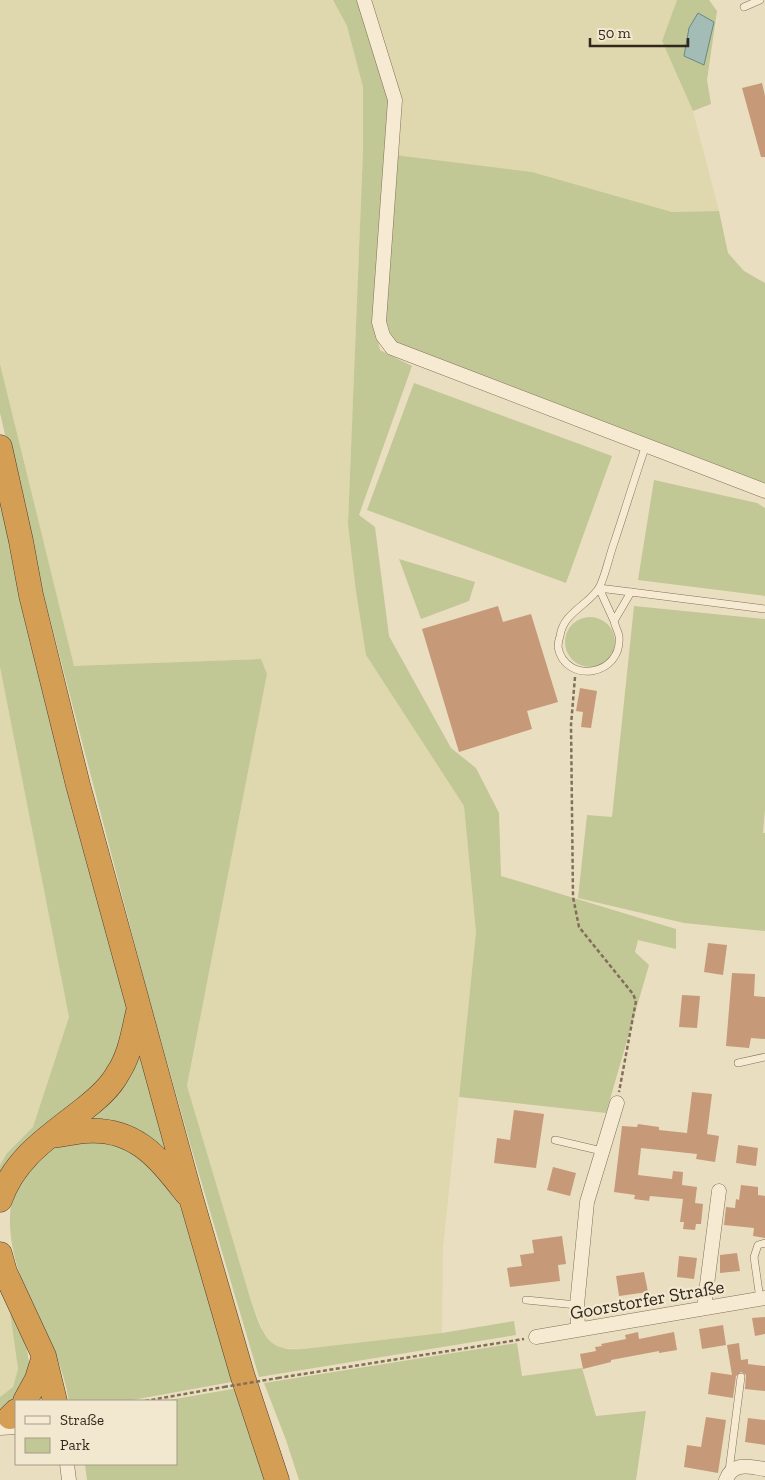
<svg xmlns="http://www.w3.org/2000/svg" width="765" height="1480" viewBox="0 0 765 1480" font-family="'Zilla Slab',serif">
	<style>
		.farmland { fill: #dfd8ae }
		.green { fill: #c1c795 }
		.water { fill: #a3bcb5; stroke: #6b8982 }
		.building { fill: #c69978 }
		.lines { fill: none; stroke-linecap: round; stroke-linejoin: round }
		.lane-casing { stroke: #826f59; stroke-width: 8 }
		.street-casing { stroke: #826f59; stroke-width: 15 }
		.highway-casing { stroke: #4f3e2e; stroke-width: 25 }
		.path { stroke: #826f59; stroke-width: 2.5; stroke-dasharray: 4 2.5; stroke-linecap: butt }
		.lane { stroke: #f6ebd2; stroke-width: 7 }
		.street { stroke: #f6ebd2; stroke-width: 14 }
		.highway { stroke: #d59e55; stroke-width: 24 }
		.path-bridge { stroke: #826f59; stroke-width: 2.5; stroke-dasharray: 4 2.5; stroke-linecap: butt }
		.labels { text-anchor: middle; stroke-width: 4.5; stroke-linejoin: round; paint-order: stroke }
		.street-label { font-size: 19px; fill: #32271d; stroke: #f2e8cf }
	</style>
	<rect width="100%" height="100%" fill="#eadec0"/>
	<path class="farmland" d="M 0,0 L 333,0 L 347,26 L 363,87 L 363,151 L 348,524 L 366,655 L 464,806 L 476,932 L 443,1248 L 442,1333 L 303,1349 L 282,1348 L 273,1344 L 263,1331 L 251,1301 L 187,1087 L 267,674 L 260,659 L 74,667 L 0,364 Z
		M 368,0 L 677,0 L 662,41 L 693,111 L 719,211 L 672,212 L 532,172 L 395,155 Z
		M 0,667 L 69,1017 L 33,1127 L 7,1153 L 0,1165 Z
		M 0,1290 L 10,1312 L 18,1369 L 13,1387 L 0,1397 Z"/>
	<path class="green" d="M 333,0 L 359,0 L 390,98 L 373,321 L 380,350 L 412,366 L 359,515 L 375,527 L 389,636 L 451,748 L 476,768 L 499,813 L 501,876 L 676,929 L 676,949 L 638,940 L 635,952 L 649,965 L 606,1113 L 459,1097 L 476,932 L 464,806 L 366,655 L 356,591 L 348,524 L 363,151 L 363,87 L 347,26 Z
		M 677,0 L 709,0 L 717,11 L 707,80 L 711,104 L 693,111 L 662,41 Z
		M 395,155 L 532,172 L 672,212 L 719,211 L 728,253 L 744,271 L 765,283 L 765,484 L 399,346 L 391,335 L 386,321 L 387,269 Z
		M 0,364 L 74,666 L 261,659 L 267,674 L 187,1086 L 251,1301 C 257,1317 263,1344 283,1348 C 289,1350 297,1349 303,1349 L 442,1333 L 514,1321 L 516,1335 L 259,1377 L 191,1147 L 146,987 L 31,546 L 0,413 Z
		M 414,383 L 612,456 L 566,583 L 367,510 Z
		M 654,480 L 757,503 L 765,508 L 765,596 L 638,580 Z
		M 0,485 L 125,998 L 128,1023 L 118,1063 L 0,1179 L 0,1165 L 7,1153 L 33,1127 L 69,1017 L 0,667 Z
		M 399,559 L 475,582 L 469,601 L 421,619 Z
		M 634,606 L 765,619 L 765,809 L 763,833 L 765,833 L 765,931 L 684,923 L 578,898 L 587,815 L 612,817 Z
		M565 642a25 25 0 1 1 50 0a25 25 0 1 1-50 0Z
		M 141,1051 L 169,1152 L 148,1135 L 133,1127 L 97,1121 L 93,1118 L 96,1113 C 119,1090 129,1083 141,1051 Z
		M 85,1138 L 131,1147 L 176,1190 L 237,1381 L 127,1401 L 69,1401 C 66,1384 61,1367 54,1350 C 31,1302 0,1249 13,1194 C 15,1188 20,1183 24,1178 C 29,1171 34,1163 40,1157 C 50,1145 70,1142 85,1138 Z
		M 0,1276 C 11,1300 40,1365 26,1390 C 22,1397 6,1407 0,1413 L 0,1397 L 13,1387 L 18,1369 L 10,1312 L 0,1290 Z
		M 517,1343 L 522,1376 L 582,1368 L 596,1416 L 646,1411 L 636,1480 L 299,1480 L 286,1440 L 264,1383 Z
		M 238,1388 L 269,1480 L 87,1480 L 85,1464 L 176,1464 L 176,1401 L 164,1401 Z"/>
	<path class="water" d="M 698,13 L 714,22 L 704,65 L 684,56 L 689,28 Z"/>
	<path class="building" d="M 762,83 L 765,96 L 765,157 L 761,157 L 742,88 Z
		M 498,606 L 503,622 L 531,614 L 558,702 L 527,711 L 532,729 L 459,752 L 422,629 Z
		M 580,688 L 597,691 L 591,728 L 581,727 L 583,712 L 576,711 Z
		M 708,943 L 727,945 L 723,975 L 704,972 Z
		M 732,973 L 755,974 L 754,996 L 765,997 L 765,1039 L 751,1038 L 749,1048 L 726,1046 Z
		M 682,995 L 700,996 L 697,1028 L 679,1027 Z
		M 692,1092 L 712,1094 L 707,1134 L 719,1136 L 715,1162 L 696,1159 L 697,1154 L 641,1148 L 638,1175 L 672,1179 L 673,1171 L 683,1172 L 682,1185 L 697,1187 L 695,1203 L 703,1204 L 701,1224 L 696,1224 L 695,1230 L 683,1229 L 684,1222 L 680,1222 L 683,1199 L 650,1196 L 649,1201 L 634,1199 L 635,1195 L 614,1192 L 622,1126 L 637,1127 L 638,1124 L 659,1127 L 659,1130 L 687,1133 Z
		M 514,1110 L 544,1114 L 536,1168 L 494,1163 L 497,1138 L 510,1140 Z
		M 738,1145 L 758,1148 L 756,1166 L 736,1163 Z
		M 553,1167 L 576,1173 L 570,1196 L 547,1190 Z
		M 741,1185 L 758,1187 L 758,1195 L 765,1196 L 765,1238 L 753,1236 L 754,1228 L 724,1225 L 726,1207 L 735,1208 L 736,1199 L 739,1200 Z
		M 562,1236 L 566,1264 L 558,1265 L 560,1281 L 510,1287 L 507,1268 L 522,1266 L 520,1255 L 534,1253 L 532,1240 Z
		M 737,1253 L 740,1271 L 720,1273 L 720,1255 Z
		M 679,1256 L 697,1258 L 694,1279 L 677,1277 Z
		M 644,1272 L 648,1292 L 619,1296 L 616,1276 Z
		M 765,1317 L 765,1334 L 755,1336 L 752,1318 Z
		M 723,1325 L 726,1345 L 702,1349 L 699,1329 Z
		M 638,1332 L 639,1339 L 674,1332 L 677,1350 L 659,1353 L 659,1351 L 611,1360 L 611,1362 L 583,1369 L 580,1354 L 596,1351 L 595,1347 L 602,1346 L 601,1344 L 626,1339 L 625,1335 Z
		M 739,1343 L 741,1360 L 748,1359 L 748,1364 L 765,1366 L 765,1391 L 745,1389 L 746,1375 L 741,1372 L 736,1376 L 733,1398 L 708,1394 L 711,1372 L 732,1375 L 727,1345 Z
		M 706,1417 L 726,1420 L 718,1473 L 684,1467 L 687,1445 L 701,1447 Z
		M 748,1418 L 765,1420 L 765,1445 L 745,1442 Z"/>
	<g class="lines">
		<g class="lane-casing">
			<path id="lane" d="M 744,7 L 760,0
				M 599,588 L 765,609
				M 599,588 L 614,621
				M 631,592 L 614,621 C 615,626 618,631 619,636 C 623,676 565,685 558,647 C 558,644 559,639 560,636 C 563,612 591,604 600,586 C 606,573 609,557 614,543 C 625,510 635,477 646,445
				M 738,1063 L 765,1057
				M 555,1140 L 602,1151
				M 760,1299 L 754,1257 L 758,1245 L 765,1243
				M 526,1300 L 577,1305
				M 729,1471 L 741,1377"/>
		</g>
		<g class="street-casing">
			<path id="street" d="M 364,0 L 395,100 L 379,322 L 383,336 L 392,348 L 765,491
				M 704,1308 L 719,1191
				M 578,1329 L 577,1305 L 587,1202 L 617,1103
				M 536,1337 L 765,1298
				M 0,1428 L 16,1427
				M 67,1464 L 69,1480
				M 726,1480 C 733,1461 749,1467 765,1469"/>
		</g>
		<g class="highway-casing">
			<path id="highway" d="M 0,447 L 21,541 L 31,595 L 78,785 L 191,1198 L 242,1374 L 277,1480
				M 51,1136 C 62,1135 74,1132 85,1131 C 136,1127 159,1159 187,1194
				M 0,1200 C 15,1157 50,1136 84,1109 C 97,1099 110,1088 118,1073 C 130,1055 133,1033 138,1012
				M 0,1254 L 5,1272 L 44,1356 L 55,1401
				M 25,1401 L 37,1379 L 44,1356
				M 10,1417 L 16,1411"/>
		</g>
		<path class="path" d="M 575,677 L 571,725 L 573,897 L 579,927 L 633,994 L 636,1001 L 619,1092
			M 278,1378 L 524,1339
			M 145,1401 L 224,1387"/>
		<use href="#lane" class="lane"/>
		<use href="#street" class="street"/>
		<use href="#highway" class="highway"/>
		<path class="path-bridge" d="M 224,1387 L 278,1378"/>
	</g>
	<g class="labels">
		<g class="street-label">
			<text transform="translate(647 1299) rotate(-10)" y="7">Goorstorfer Straße</text>
		</g>
	</g>
	<rect x="15" y="1400" width="162" height="65" fill="#f2e8cf" stroke="#a59b88"/>
	<rect x="25" y="1416" width="25" height="8" fill="#f6ebd2" stroke="#a59b88"/>
	<text x="60" y="1425" font-size="15" fill="#32271d">Straße</text>
	<rect x="25" y="1438" width="25" height="15" fill="#c1c795" stroke="#a59b88"/>
	<text x="60" y="1450" font-size="15" fill="#32271d">Park</text>
	<path d="M590 38v8h98v-8" fill="none" stroke="#32271d" stroke-width="2.5"/>
	<text x="598" y="38" font-size="15" fill="#32271d" stroke="#f2e8cf" stroke-width="4" paint-order="stroke">50 m</text>
</svg>
